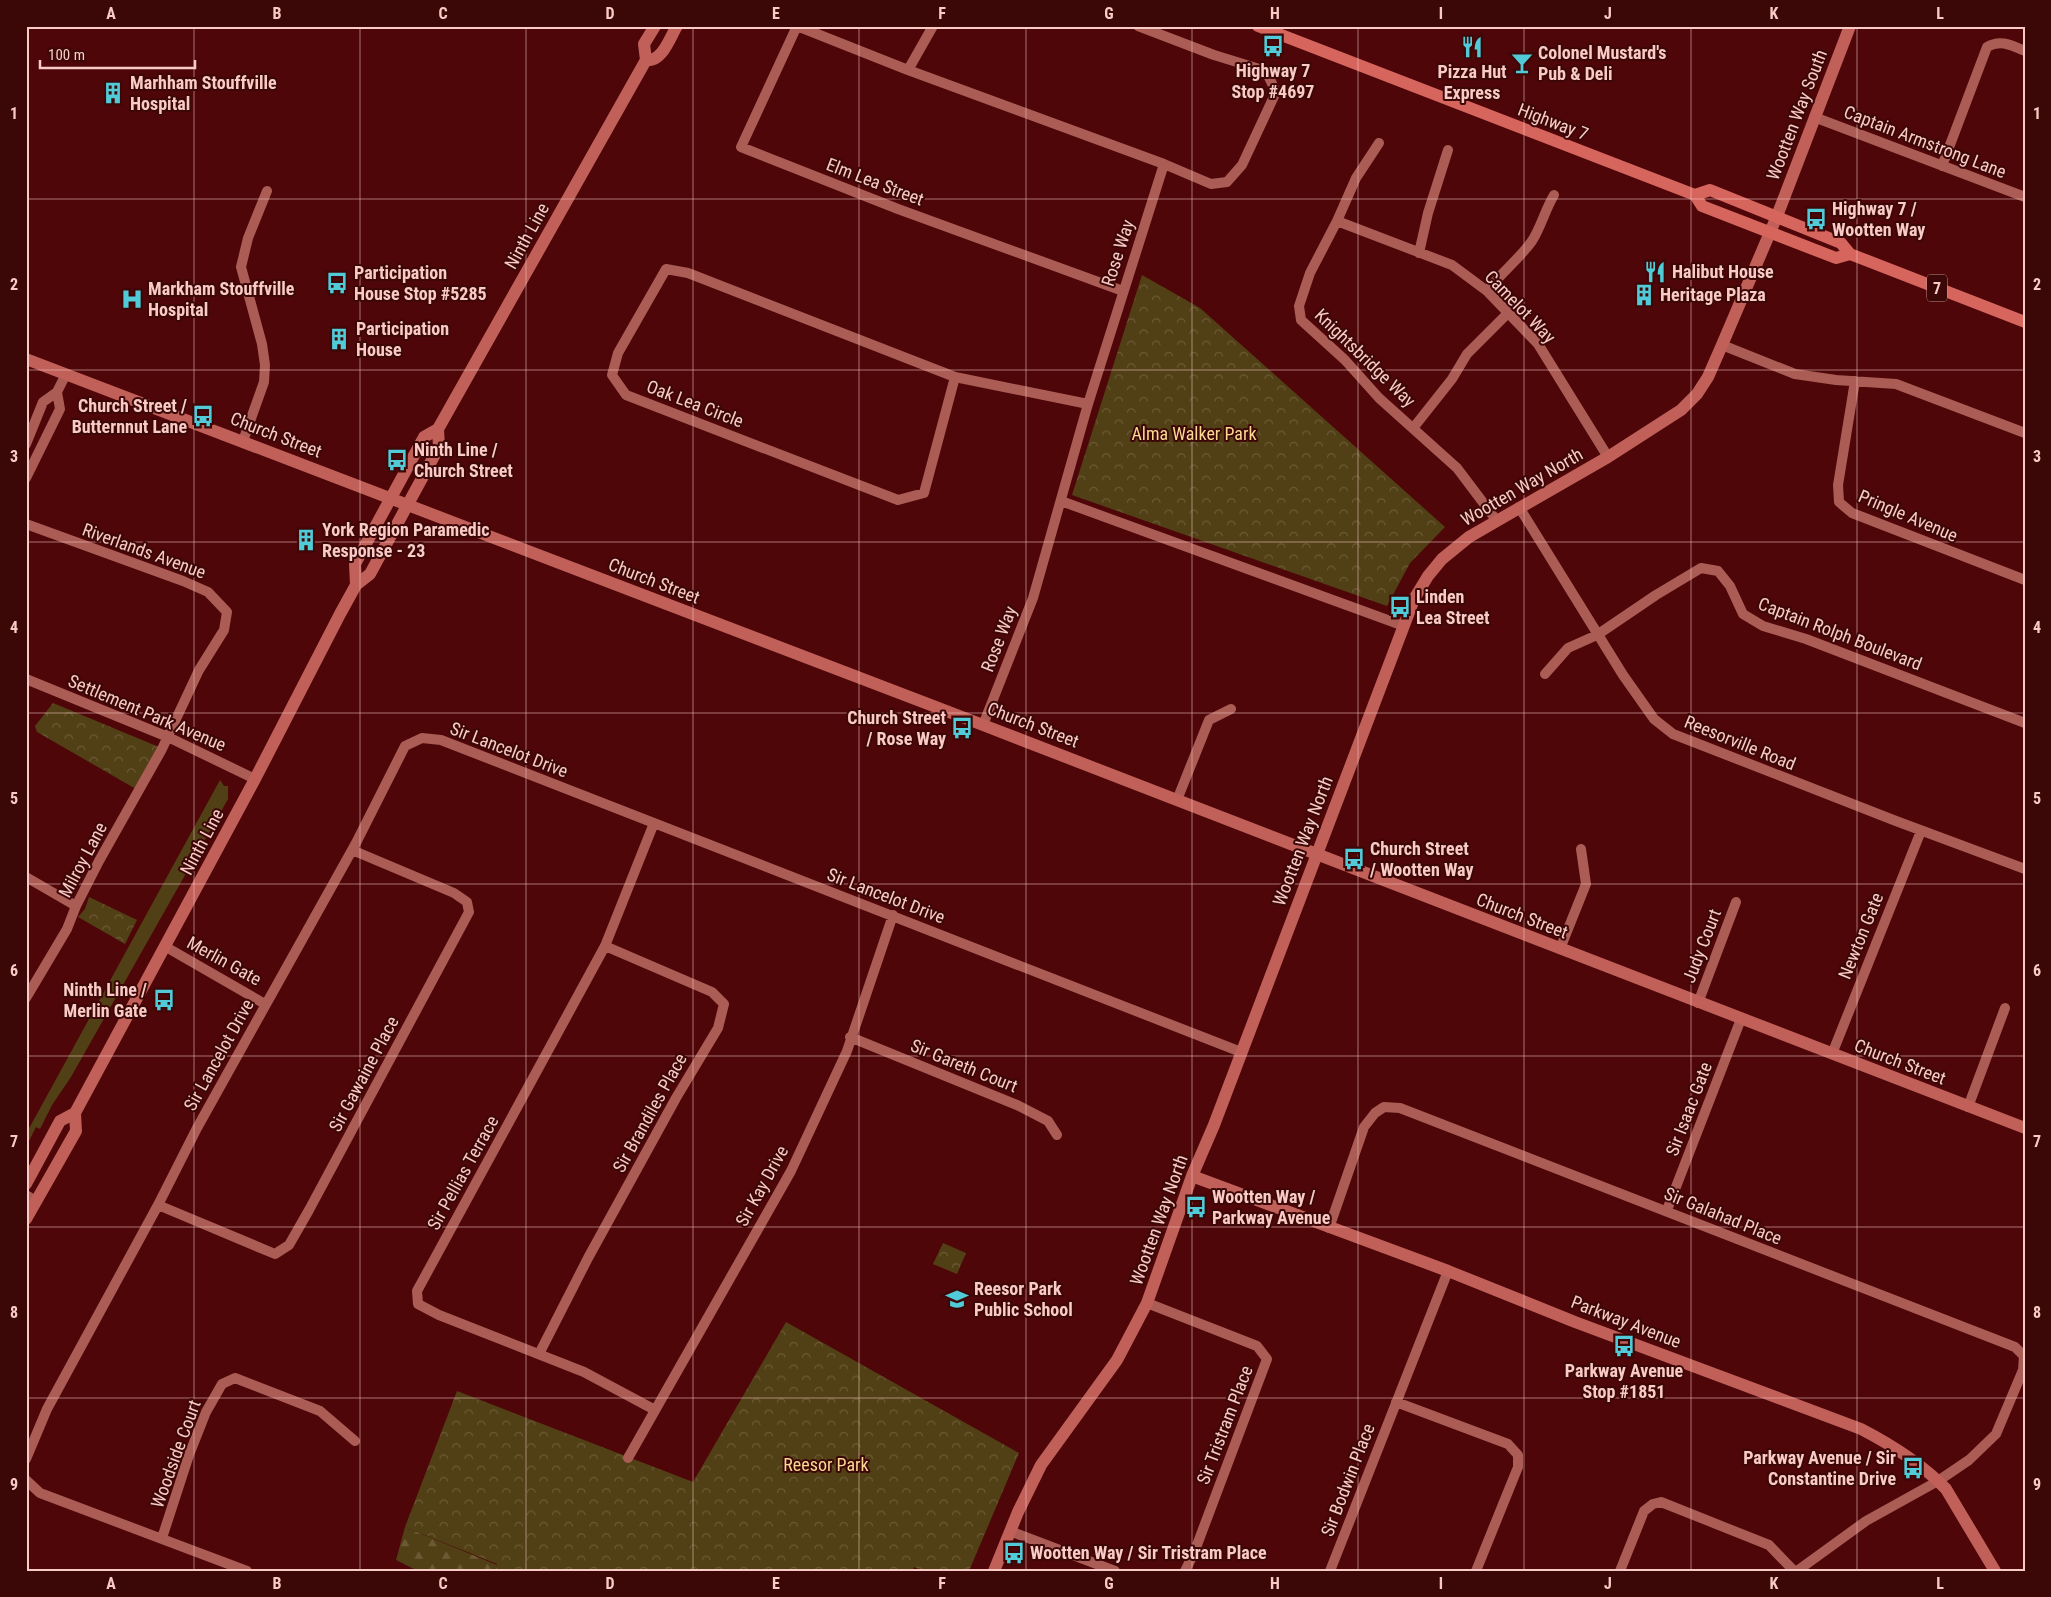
<svg xmlns="http://www.w3.org/2000/svg" width="2051" height="1597" viewBox="0 0 2051 1597" font-family="'Roboto Condensed',sans-serif">
	<style>
		.green { fill: #514015 }
		.forest { fill: url(#forest-firs) }
		.park { fill: url(#park-crowns) }
		.lines { fill: none; stroke-linecap: round; stroke-linejoin: round }
		.street { stroke: #aa5c55; stroke-width: 10 }
		.secondary { stroke: #c06059; stroke-width: 12 }
		.primary { stroke: #d6655d; stroke-width: 12 }
		.grid { fill: none; stroke: #f8cbc6; stroke-width: 1; stroke-opacity: 0.55 }
		.labels { text-anchor: middle; stroke-width: 4; stroke-linejoin: round; paint-order: stroke }
		.shield { fill: #3c0707; stroke: #c0908d; stroke-width: 1 }
		.shield-label { font-size: 16px; font-weight: bold; fill: #f8cbc6 }
		.poi-label { font-size: 18px; font-weight: bold; fill: #f8cbc6; stroke: #3c0707; text-anchor: start }
		.street-label { font-size: 18px; fill: #f8cbc6; stroke: #3c0707 }
		.park-label { font-size: 18px; fill: #fad992; stroke: #3c0707 }
		.neatline { fill: none; stroke: #f8cbc6; stroke-width: 2 }
		.grid-label { font-size: 16px; text-anchor: middle; font-weight: bold; fill: #f8cbc6 }
	</style>
	<defs>
		<pattern id="forest-firs" width="22" height="20" patternUnits="userSpaceOnUse" patternTransform="scale(1.25)"><rect width="22" height="20" fill="#514015"/><path d="M5 1l3.5 6h-7zM16 11l3.5 6h-7z" fill="#6b5a36"/></pattern>
		<pattern id="park-crowns" width="20" height="18" patternUnits="userSpaceOnUse" patternTransform="scale(1.25)"><rect width="20" height="18" fill="#514015"/><path d="M2 6a3 3 0 1 1 6 0M12 15a3 3 0 1 1 6 0" fill="none" stroke="#6b5a36"/></pattern>
	</defs>
	<rect width="100%" height="100%" fill="#4e0609"/>
	<path class="green" d="M 220,780 L 224,786 L 228,786 L 228,799 L 71,1077 L 52,1105 L 40,1129 L 36,1127 L 26,1147 L 26,1134 Z"/>
	<path class="forest" d="M 405,1527 L 497,1565 L 495,1571 L 418,1571 L 396,1560 Z"/>
	<path class="park" d="M 1142,275 L 1200,308 L 1445,527 L 1410,563 L 1387,606 L 1072,495 Z
		M 53,703 L 159,747 L 136,789 L 37,732 L 35,726 Z
		M 89,897 L 137,920 L 125,944 L 78,917 L 85,909 Z
		M 943,1243 L 966,1253 L 957,1274 L 933,1264 Z
		M 786,1322 L 1019,1453 L 969,1571 L 923,1571 L 914,1567 L 912,1571 L 495,1571 L 497,1564 L 405,1527 L 457,1391 L 693,1482 Z"/>
	<g class="lines">
		<path class="street" d="M 797,26 L 908,70 L 1164,164 L 1211,184 L 1227,182 L 1242,165 L 1276,92 L 1266,71 L 1214,55 L 1138,26
			M 797,26 L 741,147 L 898,209 L 1123,291
			M 908,70 L 933,26
			M 1814,117 L 2025,197
			M 1379,143 L 1356,178 L 1337,221 L 1310,273 L 1299,306 L 1301,320 L 1345,360 L 1379,398 L 1457,468 L 1497,521
			M 1942,166 L 1987,47 C 2000,39 2011,45 2025,51
			M 1337,221 L 1452,265 L 1487,291 L 1538,344 L 1608,457
			M 1419,253 L 1428,213 L 1448,150
			M 1487,291 C 1501,273 1519,259 1532,241 C 1541,227 1545,210 1554,195
			M 1722,345 L 1795,374 L 1836,380 L 1896,384 L 2025,433
			M 955,377 L 688,273 L 666,269 L 618,353 L 612,375 L 626,395 L 898,500 L 924,493 L 955,377 L 1088,404
			M 1855,381 L 1838,485 L 1839,502 L 1852,513 L 2025,580
			M 1414,427 L 1452,379 L 1467,354 L 1508,313
			M 243,441 L 264,382 L 265,365 L 262,344 L 241,267 L 248,238 L 267,191
			M 26,444 L 43,402 L 57,392 L 66,374
			M 26,478 L 60,409 L 57,392
			M 1061,501 L 1404,626
			M 1519,507 L 1623,675 L 1654,719 L 1673,734 L 1896,821 L 2025,869
			M 26,524 L 183,581 L 208,592 L 227,612 L 224,630 L 199,670 L 162,749 L 99,861 L 76,906 L 67,929 L 26,998
			M 1545,674 L 1568,648 L 1597,635 L 1656,595 L 1701,568 L 1718,571 L 1730,586 L 1743,614 L 1763,626 L 1806,639 L 2025,723
			M 26,679 L 168,737 L 255,779
			M 983,725 L 1033,598 L 1088,404 L 1164,164
			M 1177,800 L 1209,720 L 1231,709
			M 654,823 L 605,946 L 417,1291 L 418,1304 L 439,1315 L 584,1372 L 655,1410
			M 26,877 L 76,906
			M 166,947 L 265,1004
			M 1560,949 L 1586,884 L 1581,849
			M 1698,1003 L 1736,902
			M 850,1037 L 1017,1105 L 1048,1121 L 1057,1135
			M 1832,1054 L 1921,831
			M 1968,1107 L 2005,1008
			M 26,1195 L 36,1201
			M 158,1205 L 275,1254 L 289,1245 L 309,1210 L 469,912 L 467,902 L 454,893 L 352,850
			M 1667,1210 L 1741,1019
			M 1329,1228 L 1364,1127 L 1375,1113 L 1384,1107 L 1400,1108 L 2015,1347 L 2024,1356 L 2023,1370 L 1996,1434 L 1969,1460 L 1938,1481 L 1866,1521 L 1797,1571
			M 1147,1303 L 1257,1346 L 1267,1359 L 1194,1553 L 1185,1571
			M 539,1354 L 588,1258 L 676,1098 L 718,1028 L 724,1004 L 712,992 L 605,946
			M 1396,1402 L 1508,1444 L 1518,1455 L 1518,1467 L 1476,1571
			M 628,1458 L 791,1171 L 847,1051 L 893,915
			M 26,1459 L 47,1409 L 158,1205 L 197,1128 L 356,843 L 405,746 L 422,738 L 441,740 L 1241,1052
			M 26,1480 L 40,1493 L 247,1571
			M 1010,1531 L 1115,1571
			M 162,1538 L 189,1455 L 206,1412 L 222,1384 L 235,1378 L 320,1411 L 355,1441
			M 1330,1571 L 1448,1271
			M 1620,1571 L 1644,1511 L 1653,1504 L 1661,1502 L 1769,1545 L 1794,1571"/>
		<path class="secondary" d="M 646,60 C 662,63 670,37 677,26
			M 26,359 L 983,725 L 2025,1128
			M 356,585 L 355,564 L 424,437 L 438,429 L 646,60 L 644,44 L 655,26
			M 1192,1176 L 1448,1271 L 1575,1322 L 1861,1429 C 1892,1445 1922,1464 1946,1489 L 1995,1571
			M 26,1184 L 60,1121 L 75,1113
			M 26,1219 L 76,1131 L 75,1113 L 255,779 L 340,614 L 356,585 L 370,574 L 439,447 L 438,429
			M 994,1571 L 1018,1512 L 1041,1465 L 1117,1360 L 1147,1303 L 1192,1176 L 1214,1125 L 1414,599 L 1428,576 L 1442,559 L 1469,537 L 1608,457 L 1681,410 L 1697,394 L 1708,377 L 1722,345 L 1777,216 L 1850,26"/>
		<path class="primary" d="M 1258,26 L 1695,195 L 1702,206 L 1836,258 L 1850,254
			M 1695,195 L 1710,190 L 1841,243 L 1850,254 L 2025,322"/>
	</g>
	<path class="grid" d="M 194,26 L 194,1571M 360,26 L 360,1571M 526,26 L 526,1571M 693,26 L 693,1571M 859,26 L 859,1571M 1026,26 L 1026,1571M 1192,26 L 1192,1571M 1358,26 L 1358,1571M 1524,26 L 1524,1571M 1691,26 L 1691,1571M 1857,26 L 1857,1571M 26,199 L 2025,199M 26,370 L 2025,370M 26,542 L 2025,542M 26,713 L 2025,713M 26,884 L 2025,884M 26,1056 L 2025,1056M 26,1227 L 2025,1227M 26,1398 L 2025,1398"/>
	<defs>
		<g id="bus-bare" transform="scale(1.725)"><path d="M-5-6H5V4H4V6H2V4H-2V6H-4V4H-5ZM-3.5-4V0h7V-4ZM-3.5 1.2v1.5H-2V1.2ZM2 1.2v1.5H3.5V1.2Z" fill="#52cbd9" stroke="#3c0707" stroke-width="2.5" paint-order="stroke"/></g>
		<g id="restaurant-bare" transform="scale(1.725)"><path d="M-5-6h1v4h1v-4h1v4h1v-4h1v5L-1.5 .5V6h-2V.5L-5-1ZM5-6V6H3V1.5H1.5Q1.5-4 5-6Z" fill="#52cbd9" stroke="#3c0707" stroke-width="2.5" paint-order="stroke"/></g>
		<g id="bar-bare" transform="scale(1.725)"><path d="M-6-5H6L.8 .8V4.5H3.5V6h-7V4.5H-.8V.8Z" fill="#52cbd9" stroke="#3c0707" stroke-width="2.5" paint-order="stroke"/></g>
		<g id="building-bare" transform="scale(1.725)"><path d="M-4-6H4V6H1V3H-1V6H-4ZM-2.5-4.3h1.7v1.8h-1.7ZM.8-4.3h1.7v1.8H.8ZM-2.5-1h1.7V.8h-1.7ZM.8-1h1.7V.8H.8Z" fill="#52cbd9" stroke="#3c0707" stroke-width="2.5" paint-order="stroke"/></g>
		<g id="hospital-bare" transform="scale(1.725)"><path d="M-5-5h3v3.5h4V-5h3V5h-3V1.5h-4V5h-3Z" fill="#52cbd9" stroke="#3c0707" stroke-width="2.5" paint-order="stroke"/></g>
		<g id="school-bare" transform="scale(1.725)"><path d="M0-5L7-2L0 1L-7-2ZM-4 1L0 2.5L4 1V4Q0 6-4 4Z" fill="#52cbd9" stroke="#3c0707" stroke-width="2.5" paint-order="stroke"/></g>
	</defs>
	<g fill-rule="evenodd">
		<use href="#bus-bare" x="1273" y="46"/>
		<use href="#restaurant-bare" x="1472" y="47"/>
		<use href="#bar-bare" x="1522" y="63"/>
		<use href="#building-bare" x="113" y="93"/>
		<use href="#bus-bare" x="1816" y="219"/>
		<use href="#restaurant-bare" x="1655" y="272"/>
		<use href="#bus-bare" x="337" y="283"/>
		<use href="#building-bare" x="1644" y="295"/>
		<use href="#hospital-bare" x="132" y="299"/>
		<use href="#building-bare" x="339" y="339"/>
		<use href="#bus-bare" x="203" y="416"/>
		<use href="#bus-bare" x="397" y="460"/>
		<use href="#building-bare" x="306" y="540"/>
		<use href="#bus-bare" x="1400" y="607"/>
		<use href="#bus-bare" x="962" y="728"/>
		<use href="#bus-bare" x="1354" y="859"/>
		<use href="#bus-bare" x="164" y="1000"/>
		<use href="#bus-bare" x="1196" y="1207"/>
		<use href="#school-bare" x="957" y="1299"/>
		<use href="#bus-bare" x="1624" y="1346"/>
		<use href="#bus-bare" x="1913" y="1468"/>
		<use href="#bus-bare" x="1014" y="1553"/>
	</g>
	<g class="labels">
		<rect class="shield" x="1927" y="274.5" width="20" height="27" rx="4"/>
		<g class="shield-label">
			<text x="1937" y="294">7</text>
		</g>
		<g class="poi-label">
			<text x="1538" y="59">Colonel Mustard's<tspan x="1538" dy="21">Pub &amp; Deli</tspan></text>
			<text x="1273" y="77" text-anchor="middle">Highway 7<tspan x="1273" dy="21">Stop #4697</tspan></text>
			<text x="1472" y="78" text-anchor="middle">Pizza Hut<tspan x="1472" dy="21">Express</tspan></text>
			<text x="130" y="89">Marhham Stouffville<tspan x="130" dy="21">Hospital</tspan></text>
			<text x="1832" y="215">Highway 7 /<tspan x="1832" dy="21">Wootten Way</tspan></text>
			<text x="1672" y="278">Halibut House</text>
			<text x="354" y="279">Participation<tspan x="354" dy="21">House Stop #5285</tspan></text>
			<text x="148" y="295">Markham Stouffville<tspan x="148" dy="21">Hospital</tspan></text>
			<text x="1660" y="301">Heritage Plaza</text>
			<text x="356" y="335">Participation<tspan x="356" dy="21">House</tspan></text>
			<text x="187" y="412" text-anchor="end">Church Street /<tspan x="187" dy="21">Butternnut Lane</tspan></text>
			<text x="414" y="456">Ninth Line /<tspan x="414" dy="21">Church Street</tspan></text>
			<text x="322" y="536">York Region Paramedic<tspan x="322" dy="21">Response - 23</tspan></text>
			<text x="1416" y="603">Linden<tspan x="1416" dy="21">Lea Street</tspan></text>
			<text x="946" y="724" text-anchor="end">Church Street<tspan x="946" dy="21">/ Rose Way</tspan></text>
			<text x="1370" y="855">Church Street<tspan x="1370" dy="21">/ Wootten Way</tspan></text>
			<text x="147" y="996" text-anchor="end">Ninth Line /<tspan x="147" dy="21">Merlin Gate</tspan></text>
			<text x="1212" y="1203">Wootten Way /<tspan x="1212" dy="21">Parkway Avenue</tspan></text>
			<text x="974" y="1295">Reesor Park<tspan x="974" dy="21">Public School</tspan></text>
			<text x="1624" y="1377" text-anchor="middle">Parkway Avenue<tspan x="1624" dy="21">Stop #1851</tspan></text>
			<text x="1896" y="1464" text-anchor="end">Parkway Avenue / Sir<tspan x="1896" dy="21">Constantine Drive</tspan></text>
			<text x="1030" y="1559">Wootten Way / Sir Tristram Place</text>
		</g>
		<g class="street-label">
			<text transform="translate(1797 115) rotate(-69)" y="6">Wootten Way South</text>
			<text transform="translate(1553 122) rotate(21)" y="6">Highway 7</text>
			<text transform="translate(1925 142) rotate(21)" y="6">Captain Armstrong Lane</text>
			<text transform="translate(875 182) rotate(21)" y="6">Elm Lea Street</text>
			<text transform="translate(527 236) rotate(-61)" y="6">Ninth Line</text>
			<text transform="translate(1118 253) rotate(-72)" y="6">Rose Way</text>
			<text transform="translate(1520 307) rotate(46)" y="6">Camelot Way</text>
			<text transform="translate(1365 358) rotate(44)" y="6">Knightsbridge Way</text>
			<text transform="translate(695 404) rotate(21)" y="6">Oak Lea Circle</text>
			<text transform="translate(276 435) rotate(21)" y="6">Church Street</text>
			<text transform="translate(1522 487) rotate(-30)" y="6">Wootten Way North</text>
			<text transform="translate(1908 516) rotate(23)" y="6">Pringle Avenue</text>
			<text transform="translate(144 551) rotate(20)" y="6">Riverlands Avenue</text>
			<text transform="translate(654 581) rotate(21)" y="6">Church Street</text>
			<text transform="translate(1840 634) rotate(21)" y="6">Captain Rolph Boulevard</text>
			<text transform="translate(999 639) rotate(-69)" y="6">Rose Way</text>
			<text transform="translate(147 713) rotate(23)" y="6">Settlement Park Avenue</text>
			<text transform="translate(1033 725) rotate(21)" y="6">Church Street</text>
			<text transform="translate(1740 743) rotate(22)" y="6">Reesorville Road</text>
			<text transform="translate(509 750) rotate(21)" y="6">Sir Lancelot Drive</text>
			<text transform="translate(1303 841) rotate(-69)" y="6">Wootten Way North</text>
			<text transform="translate(202 842) rotate(-62)" y="6">Ninth Line</text>
			<text transform="translate(83 860) rotate(-62)" y="6">Milroy Lane</text>
			<text transform="translate(886 896) rotate(21)" y="6">Sir Lancelot Drive</text>
			<text transform="translate(1522 916) rotate(21)" y="6">Church Street</text>
			<text transform="translate(1861 936) rotate(-68)" y="6">Newton Gate</text>
			<text transform="translate(1702 946) rotate(-69)" y="6">Judy Court</text>
			<text transform="translate(224 961) rotate(29)" y="6">Merlin Gate</text>
			<text transform="translate(219 1055) rotate(-61)" y="6">Sir Lancelot Drive</text>
			<text transform="translate(1900 1062) rotate(21)" y="6">Church Street</text>
			<text transform="translate(964 1066) rotate(22)" y="6">Sir Gareth Court</text>
			<text transform="translate(364 1074) rotate(-62)" y="6">Sir Gawaine Place</text>
			<text transform="translate(1689 1109) rotate(-69)" y="6">Sir Isaac Gate</text>
			<text transform="translate(650 1113) rotate(-61)" y="6">Sir Brandiles Place</text>
			<text transform="translate(463 1173) rotate(-61)" y="6">Sir Pellias Terrace</text>
			<text transform="translate(762 1186) rotate(-61)" y="6">Sir Kay Drive</text>
			<text transform="translate(1723 1216) rotate(22)" y="6">Sir Galahad Place</text>
			<text transform="translate(1159 1220) rotate(-70)" y="6">Wootten Way North</text>
			<text transform="translate(1626 1322) rotate(21)" y="6">Parkway Avenue</text>
			<text transform="translate(1225 1425) rotate(-69)" y="6">Sir Tristram Place</text>
			<text transform="translate(176 1454) rotate(-70)" y="6">Woodside Court</text>
			<text transform="translate(1348 1480) rotate(-69)" y="6">Sir Bodwin Place</text>
		</g>
		<g class="park-label">
			<text x="1194" y="440">Alma Walker Park</text>
			<text x="826" y="1471">Reesor Park</text>
		</g>
	</g>
	<rect width="2051" height="1597" fill="none" stroke="#3c0707" stroke-width="55"/>
	<path d="M40 60v8h155v-8" fill="none" stroke="#f8cbc6" stroke-width="2.5"/>
	<text x="48" y="60" font-size="15" fill="#f8cbc6" stroke="#3c0707" stroke-width="4" paint-order="stroke">100 m</text>
	<rect x="28" y="28" width="1996" height="1542" class="neatline"/>
	<g class="grid-label">
		<text x="111" y="19">A</text>
		<text x="277" y="19">B</text>
		<text x="443" y="19">C</text>
		<text x="610" y="19">D</text>
		<text x="776" y="19">E</text>
		<text x="942" y="19">F</text>
		<text x="1109" y="19">G</text>
		<text x="1275" y="19">H</text>
		<text x="1441" y="19">I</text>
		<text x="1608" y="19">J</text>
		<text x="1774" y="19">K</text>
		<text x="1940" y="19">L</text>
		<text x="14" y="119">1</text>
		<text x="2037" y="119">1</text>
		<text x="14" y="290">2</text>
		<text x="2037" y="290">2</text>
		<text x="14" y="462">3</text>
		<text x="2037" y="462">3</text>
		<text x="14" y="633">4</text>
		<text x="2037" y="633">4</text>
		<text x="14" y="804">5</text>
		<text x="2037" y="804">5</text>
		<text x="14" y="976">6</text>
		<text x="2037" y="976">6</text>
		<text x="14" y="1147">7</text>
		<text x="2037" y="1147">7</text>
		<text x="14" y="1318">8</text>
		<text x="2037" y="1318">8</text>
		<text x="14" y="1490">9</text>
		<text x="2037" y="1490">9</text>
		<text x="111" y="1589">A</text>
		<text x="277" y="1589">B</text>
		<text x="443" y="1589">C</text>
		<text x="610" y="1589">D</text>
		<text x="776" y="1589">E</text>
		<text x="942" y="1589">F</text>
		<text x="1109" y="1589">G</text>
		<text x="1275" y="1589">H</text>
		<text x="1441" y="1589">I</text>
		<text x="1608" y="1589">J</text>
		<text x="1774" y="1589">K</text>
		<text x="1940" y="1589">L</text>
	</g>
</svg>
